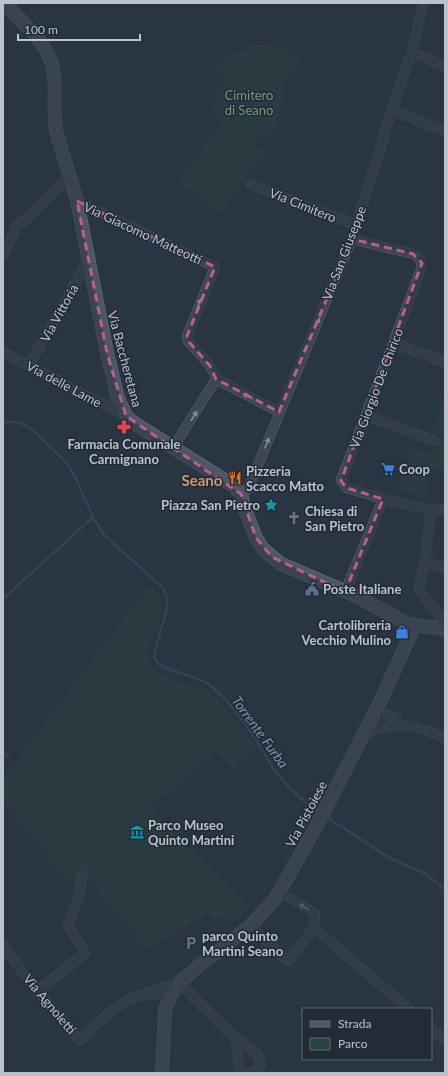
<svg xmlns="http://www.w3.org/2000/svg" width="448" height="1076" viewBox="0 0 448 1076" font-family="Lato,sans-serif">
	<style>
		.green { fill: #2c4344 }
		.lines { fill: none; stroke-linecap: round; stroke-linejoin: round }
		.stream { stroke: #40546a; stroke-width: 2.5 }
		.street-casing { stroke: #5c656f; stroke-width: 10 }
		.secondary-casing { stroke: #5c656f; stroke-width: 14 }
		.street { stroke: #3d4752; stroke-width: 9 }
		.secondary { stroke: #4c5664; stroke-width: 12 }
		.oneway { fill: #828b95 }
		.marked { fill: none; stroke: #bf5c88; stroke-width: 3; stroke-dasharray: 8 5; stroke-linejoin: round }
		.labels { text-anchor: middle; stroke-width: 3; stroke-linejoin: round; paint-order: stroke }
		.park-label { font-size: 13px; fill: #749b7b; stroke: #222c37 }
		.street-label { font-size: 13px; fill: #bbc2cc; stroke: #222c37 }
		.poi-label { font-size: 13px; font-weight: bold; fill: #bbc2cc; stroke: #222c37; text-anchor: start }
		.water-label { font-size: 14px; font-style: italic; fill: #7e94ac; stroke: #222c37 }
		.quarter-label { font-size: 15px; font-weight: bold; fill: #d09671; stroke: #222c37 }
	</style>
	<rect width="100%" height="100%" fill="#293542"/>
	<path class="green" d="M 246,44 L 269,45 L 279,47 L 302,59 L 280,89 L 286,95 L 278,114 L 277,125 L 273,130 L 267,135 L 256,137 L 253,142 L 265,152 L 221,213 L 179,182 L 222,121 L 211,114 L 212,111 L 211,110 L 215,95 L 226,81 L 216,71 C 223,55 230,54 247,51 Z
		M 445,395 L 445,470 L 427,470 L 427,499 L 397,488 L 412,448 L 432,455 L 442,435 L 431,433 Z
		M 149,585 L 161,598 L 160,620 L 148,648 L 149,662 L 161,674 L 178,682 L 198,685 L 216,698 L 256,745 L 233,769 L 215,751 L 150,809 L 249,908 L 234,922 L 205,915 L 147,950 L 82,871 L 68,882 L 3,801 L 3,779 Z"/>
	<g class="lines">
		<path class="stream" d="M 3,422 L 15,422 L 25,425 L 34,431 L 62,458 L 69,466 L 74,475 L 94,519 L 104,535 L 162,587 L 167,597 L 167,608 L 154,655 C 155,657 156,661 158,663 C 168,673 197,674 211,686 C 239,709 256,740 275,771 C 288,787 303,802 320,813
			M 3,599 L 93,517
			M 3,753 L 8,756
			M 326,817 L 390,858 L 426,874 L 445,890
			M 302,826 L 310,806"/>
		<g class="street-casing">
			<path id="street" d="M 412,52 L 445,67
				M 392,110 L 445,131
				M 250,184 L 356,225
				M 77,201 L 215,267 L 187,336 L 188,341 C 198,353 212,364 216,379 L 173,448
				M 352,239 L 413,254 C 420,258 422,261 421,269 L 341,480 L 347,488 L 383,499 L 431,510 L 445,509
				M 3,255 L 17,226 L 33,213 L 69,177
				M 393,343 L 445,362
				M 3,352 L 126,416
				M 29,365 L 88,260
				M 216,379 L 279,412
				M 366,415 L 434,441
				M 241,494 L 248,489 L 352,239 L 392,110 L 412,52 L 423,3
				M 431,510 L 425,559 L 429,563 L 445,568
				M 425,559 L 419,588 L 421,592 L 445,623
				M 345,592 L 383,499
				M 377,707 L 385,714 L 396,718
				M 363,736 C 394,718 414,725 445,738
				M 279,892 L 315,913 L 314,928
				M 250,926 L 288,961 L 314,928 L 409,1009
				M 3,944 L 24,974 L 80,1041 C 98,1022 126,992 155,994 C 160,994 165,996 170,997
				M 37,990 L 43,987 L 85,953 L 68,925 L 79,896 L 82,876
				M 148,992 L 179,983 L 233,1036 L 255,1052 L 260,1059 L 261,1065 L 253,1073
				M 431,1028 L 445,1040
				M 233,1036 L 237,1047 L 239,1068 L 245,1073 L 249,1073"/>
		</g>
		<g class="secondary-casing">
			<path id="secondary" d="M 4,3 C 23,24 52,45 54,75 C 56,94 53,112 56,131 L 77,201 L 107,353 L 118,398 L 126,416 L 134,423 L 234,486 L 241,494 L 245,510 L 256,538 L 263,549 L 281,564 L 354,595 L 408,624 L 437,628 L 445,630
				M 162,1073 L 165,1010 L 170,997 L 179,983 L 200,965 L 250,926 L 275,899 L 316,827 L 360,741 L 381,700 L 415,625"/>
		</g>
		<use href="#street" class="street"/>
		<use href="#secondary" class="secondary"/>
	</g>
	<defs><path id="oneway-solid" d="M-6-.8H1V-3.2L6.5 0L1 3.2V.8H-6Z"/></defs>
	<g class="oneway">
		<use href="#oneway-solid" transform="translate(199 304) rotate(-68)"/>
		<use href="#oneway-solid" transform="translate(317 323) rotate(-67)"/>
		<use href="#oneway-solid" transform="translate(248 396) rotate(-153)"/>
		<use href="#oneway-solid" transform="translate(194 416) rotate(-57)"/>
		<use href="#oneway-solid" transform="translate(267 443) rotate(-68)"/>
		<use href="#oneway-solid" transform="translate(304 907) rotate(-150)"/>
	</g>
	<path d="M0 0H448V1076H0ZM 77,201 L 215,267 L 187,336 L 188,341 L 210,366 L 216,379 L 279,412 L 352,239 L 413,254 L 422,263 L 341,481 L 347,488 L 383,499 L 345,592 L 272,557 L 256,538 L 241,494 L 126,416 L 107,353 Z" fill="#293542" fill-opacity=".55" fill-rule="evenodd"/>
	<path class="marked" d="M 77,201 L 215,267 L 187,336 L 188,341 L 210,366 L 216,379 L 279,412 L 352,239 L 413,254 L 422,263 L 341,481 L 347,488 L 383,499 L 345,592 L 272,557 L 256,538 L 241,494 L 126,416 L 107,353 Z"/>
	<defs>
		<g id="pharmacy-bare" transform="scale(1.08)"><path d="M-2-6h4v4h4v4h-4v4h-4v-4h-4v-4h4Z" fill="#e0444e" stroke="#222c37" stroke-width="2.5" paint-order="stroke"/></g>
		<g id="supermarket-bare" transform="scale(1.08)"><path d="M-6-5.5h2.5l.6 2H6L4.5 2H-2.5L-4.4-4H-6ZM-1.5 3.2a1.3 1.3 0 1 0 .1 0ZM3 3.2a1.3 1.3 0 1 0 .1 0Z" fill="#3f7fe0" stroke="#222c37" stroke-width="2.5" paint-order="stroke"/></g>
		<g id="restaurant-bare" transform="scale(1.08)"><path d="M-5-6h1v4h1v-4h1v4h1v-4h1v5L-1.5 .5V6h-2V.5L-5-1ZM5-6V6H3V1.5H1.5Q1.5-4 5-6Z" fill="#e8710a" stroke="#222c37" stroke-width="2.5" paint-order="stroke"/></g>
		<g id="sight-bare" transform="scale(1.08)"><path d="M0-6L1.8-2.2L6-1.7L2.9 1.2L3.7 5.4L0 3.3L-3.7 5.4L-2.9 1.2L-6-1.7L-1.8-2.2Z" fill="#0f9aa8" stroke="#222c37" stroke-width="2.5" paint-order="stroke"/></g>
		<g id="church-bare" transform="scale(1.08)"><path d="M-1.2-6h2.4v3.5h3.3v2.4h-3.3V6h-2.4V-.1h-3.3v-2.4h3.3Z" fill="#6b7280" stroke="#222c37" stroke-width="2.5" paint-order="stroke"/></g>
		<g id="civic-bare" transform="scale(1.08)"><path d="M-.6-6.5H3V-4.5H.6V-3L4-1V1h2V6H-6V1h2V-1L-.6-3ZM-1.2 2.5V6h2.4V2.5Z" fill="#5c6f8a" stroke="#222c37" stroke-width="2.5" paint-order="stroke"/></g>
		<g id="shop-bare" transform="scale(1.08)"><path d="M-5-2.5h2.3a2.7 3.5 0 0 1 5.4 0H5L5.5 6h-11ZM-1.5-2.5h3a1.5 2.3 0 0 0-3 0Z" fill="#3f7fe0" stroke="#222c37" stroke-width="2.5" paint-order="stroke"/></g>
		<g id="museum-bare" transform="scale(1.08)"><path d="M0-6L6-3V-2H-6V-3ZM-5-1h2V3h-2ZM-1-1h2V3h-2ZM3-1h2V3H3ZM-6 4H6V6H-6Z" fill="#0f9aa8" stroke="#222c37" stroke-width="2.5" paint-order="stroke"/></g>
		<g id="parking-bare" transform="scale(1.08)"><path d="M-3.5-5.5H1a3.5 3.5 0 0 1 0 7H-1V5.5H-3.5ZM-1-3.4V-.6H.8a1.4 1.4 0 0 0 0-2.8Z" fill="#5c6f8a" stroke="#222c37" stroke-width="2.5" paint-order="stroke"/></g>
	</defs>
	<g fill-rule="evenodd">
		<use href="#pharmacy-bare" x="124" y="427"/>
		<use href="#supermarket-bare" x="388" y="469"/>
		<use href="#restaurant-bare" x="235" y="478"/>
		<use href="#sight-bare" x="271" y="505"/>
		<use href="#church-bare" x="294" y="518"/>
		<use href="#civic-bare" x="312" y="589"/>
		<use href="#shop-bare" x="402" y="632"/>
		<use href="#museum-bare" x="137" y="832"/>
		<use href="#parking-bare" x="191" y="943"/>
	</g>
	<g class="labels">
		<g class="park-label">
			<text x="249" y="100">Cimitero<tspan x="249" dy="15">di Seano</tspan></text>
		</g>
		<g class="street-label">
			<text transform="translate(303 205) rotate(22)" y="5">Via Cimitero</text>
			<text transform="translate(143 233) rotate(25)" y="5">Via Giacomo Matteotti</text>
			<text transform="translate(344 253) rotate(-69)" y="5">Via San Giuseppe</text>
			<text transform="translate(59 313) rotate(-61)" y="5">Via Vittoria</text>
			<text transform="translate(125 359) rotate(75)" y="5">Via Baccheretana</text>
			<text transform="translate(64 384) rotate(28)" y="5">Via delle Lame</text>
			<text transform="translate(376 388) rotate(-69)" y="5">Via Giorgio De Chirico</text>
			<text transform="translate(306 814) rotate(-62)" y="5">Via Pistoiese</text>
			<text transform="translate(50 1004) rotate(50)" y="5">Via Agnoletti</text>
		</g>
		<g class="poi-label">
			<text x="124" y="449" text-anchor="middle">Farmacia Comunale<tspan x="124" dy="15">Carmignano</tspan></text>
			<text x="399" y="474">Coop</text>
			<text x="246" y="476">Pizzeria<tspan x="246" dy="15">Scacco Matto</tspan></text>
			<text x="260" y="510" text-anchor="end">Piazza San Pietro</text>
			<text x="305" y="516">Chiesa di<tspan x="305" dy="15">San Pietro</tspan></text>
			<text x="323" y="594">Poste Italiane</text>
			<text x="391" y="630" text-anchor="end">Cartolibreria<tspan x="391" dy="15">Vecchio Mulino</tspan></text>
			<text x="148" y="830">Parco Museo<tspan x="148" dy="15">Quinto Martini</tspan></text>
			<text x="202" y="941">parco Quinto<tspan x="202" dy="15">Martini Seano</tspan></text>
		</g>
		<g class="water-label">
			<text transform="translate(260 732) rotate(54)" y="5">Torrente Furba</text>
		</g>
		<g class="quarter-label">
			<text x="202" y="486">Seano</text>
		</g>
	</g>
	<rect width="448" height="1076" fill="none" stroke="#bbc2cc" stroke-width="8"/>
	<rect x="302" y="1008" width="130" height="52" fill="#222c37" stroke="#5f6873"/>
	<rect x="310" y="1021" width="20" height="6" fill="#4c5664" stroke="#5f6873"/>
	<text x="338" y="1028" font-size="12" fill="#bbc2cc">Strada</text>
	<rect x="310" y="1038" width="20" height="12" fill="#2c4344" stroke="#5f6873"/>
	<text x="338" y="1048" font-size="12" fill="#bbc2cc">Parco</text>
	<path d="M18 34v6h122v-6" fill="none" stroke="#bbc2cc" stroke-width="2"/>
	<text x="24" y="34" font-size="12" fill="#bbc2cc" stroke="#222c37" stroke-width="3" paint-order="stroke">100 m</text>
</svg>
